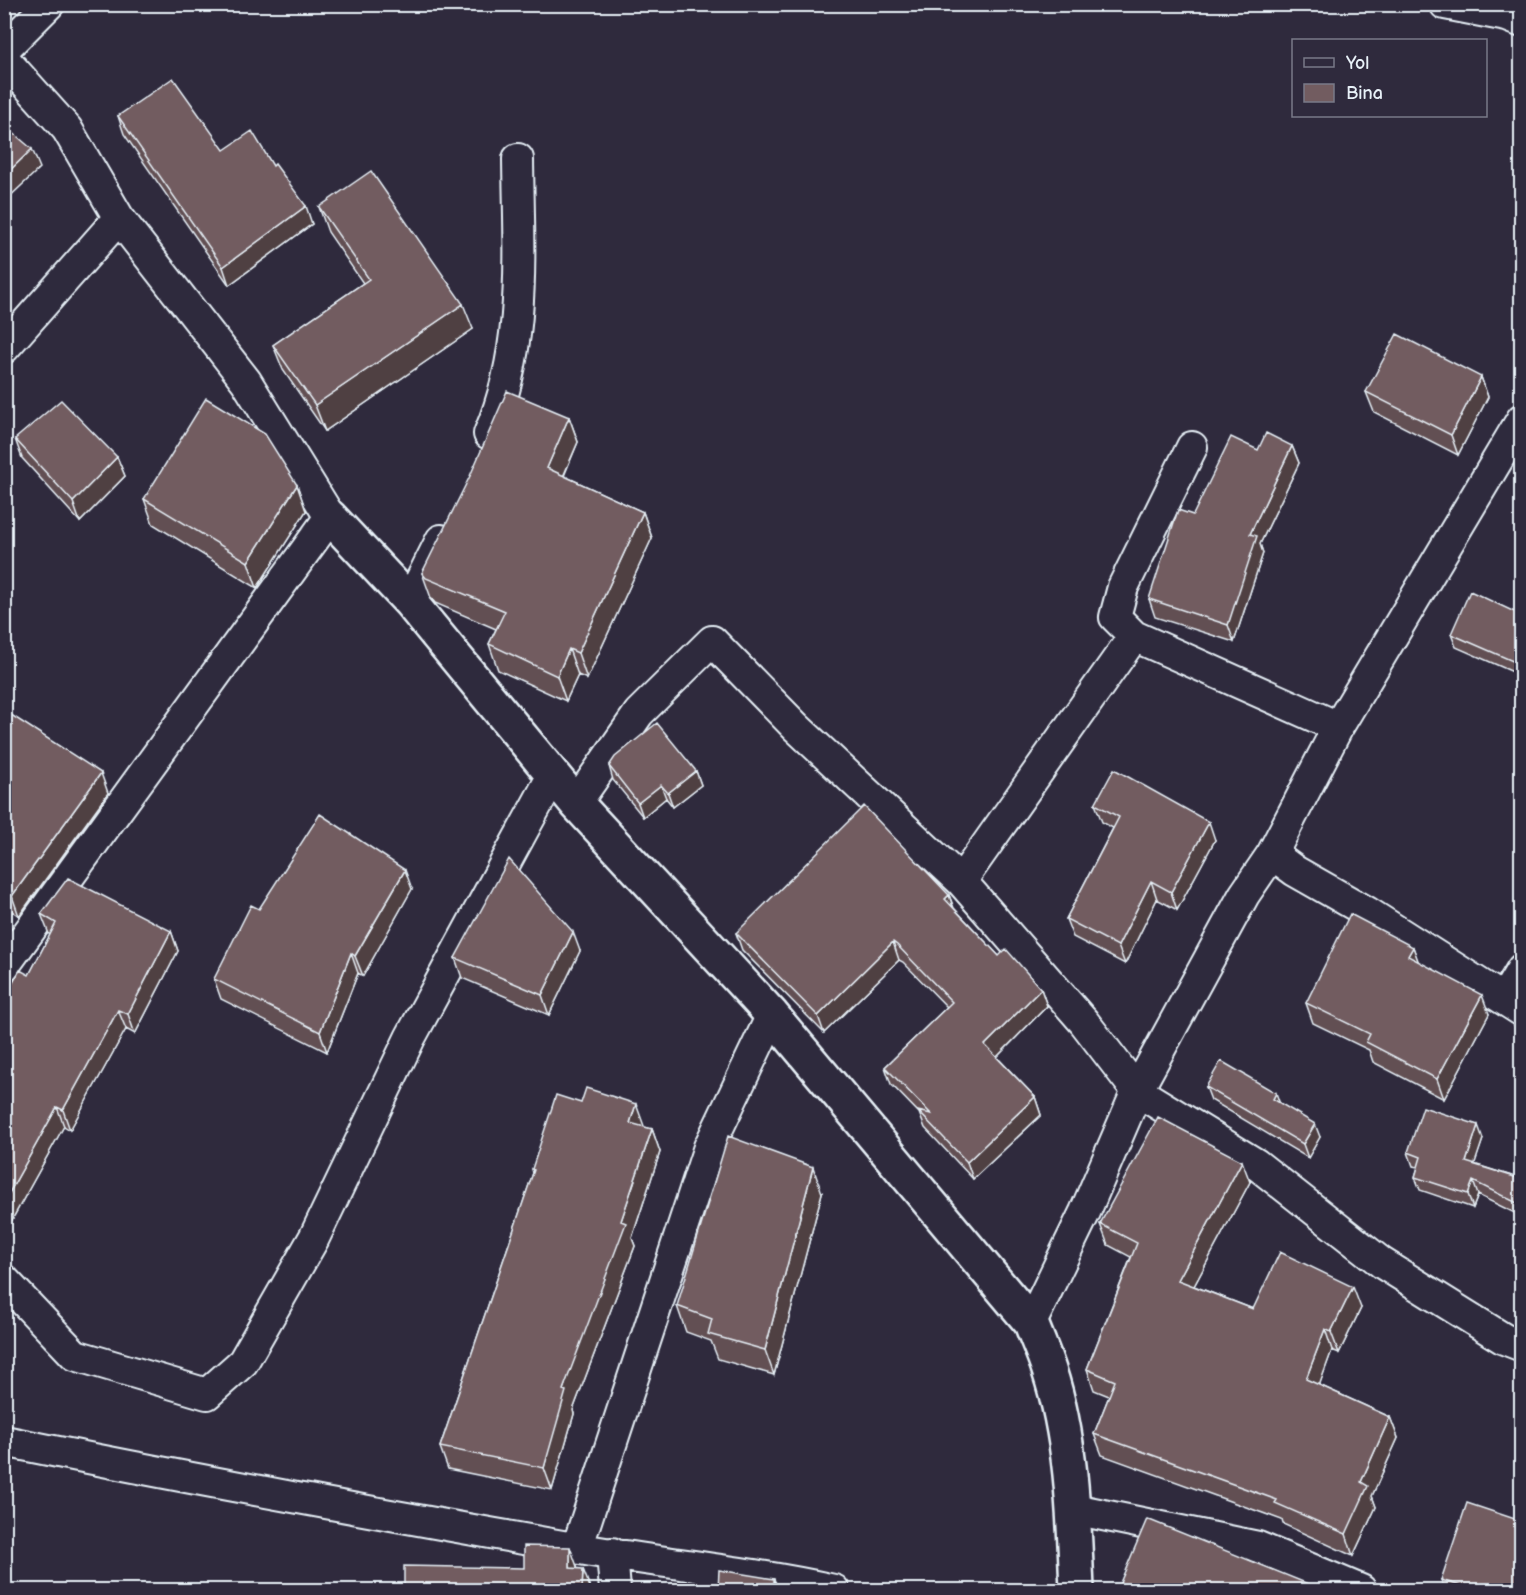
<svg xmlns="http://www.w3.org/2000/svg" width="1526" height="1595" viewBox="0 0 1526 1595" font-family="'Balsamiq Sans',sans-serif">
	<style>
		.lines { fill: none; stroke-linecap: round; stroke-linejoin: round }
		.street-casing { stroke: #e8f1f8; stroke-width: 34 }
		.secondary-casing { stroke: #e8f1f8; stroke-width: 38 }
		.street { stroke: #2f2a3d; stroke-width: 30 }
		.secondary { stroke: #2f2a3d; stroke-width: 33 }
		.wall { fill: #624f53; stroke: #e8f1f8; stroke-width: 1.5 }
		.shaded-wall { fill: #504043; stroke: #e8f1f8; stroke-width: 1.5 }
		.building { fill: #725c60; stroke: #e8f1f8; stroke-width: 1.5 }
	</style>
	<rect width="100%" height="100%" fill="#2f2a3d"/>
	<filter id="ink" filterUnits="userSpaceOnUse"><feTurbulence type="fractalNoise" baseFrequency=".0167" numOctaves="2"/><feDisplacementMap in="SourceGraphic" scale="12" xChannelSelector="R" yChannelSelector="G"/><feConvolveMatrix kernelMatrix="1 2 1 2 8 2 1 2 1" color-interpolation-filters="sRGB"/></filter>
	<g filter="url(#ink)">
		<g class="lines">
			<g class="street-casing">
				<path id="street" d="M 1445,4 L 1507,16 L 1522,22
					M 4,49 L 49,4
					M 4,59 L 67,129 L 119,218 L 246,381 L 330,517 L 4,966
					M 4,348 L 119,218
					M 489,434 C 527,346 519,253 518,159
					M 1192,447 L 1123,587 L 1115,617 L 1134,636 L 1338,727
					M 410,602 L 441,540
					M 576,803 L 639,713 L 712,641 L 796,727 L 961,881 L 1084,1022 L 1137,1091 L 1256,1164 L 1382,1263 L 1504,1339 L 1522,1346
					M 1272,854 L 1295,871 L 1367,912 L 1522,1011
					M 961,881 L 1134,636
					M 1504,999 L 1522,969
					M 4,1280 L 75,1355 L 207,1394 L 243,1362 L 314,1238 L 410,1038 L 553,775
					M 1031,1323 L 1085,1212 L 1137,1091 L 1244,895 L 1272,854 L 1338,727 L 1522,419
					M 4,1441 C 194,1480 384,1514 574,1548 C 661,1563 748,1571 834,1590
					M 1074,1509 L 1258,1547 L 1361,1590
					M 577,1548 L 709,1147 L 772,1015
					M 612,1553 L 615,1590"/>
			</g>
			<g class="secondary-casing">
				<path id="secondary" d="M 330,517 L 410,602 L 576,803 L 772,1015 L 1031,1323 C 1037,1339 1044,1354 1049,1370 C 1072,1440 1074,1518 1077,1590"/>
			</g>
			<use href="#street" class="street"/>
			<use href="#secondary" class="secondary"/>
		</g>
		<path class="wall" d="M 118,116 L 273,166 L 312,224 L 229,285 L 124,134 Z
			M 319,207 L 473,329 L 325,431 L 283,370 L 273,345 L 363,283 L 328,232 Z
			M 1481,377 L 1488,397 L 1458,455 L 1374,412 L 1366,392 Z
			M 569,417 L 578,442 L 564,476 L 643,512 L 652,538 L 587,679 L 578,675 L 566,701 L 498,670 L 489,644 L 496,629 L 435,603 L 431,598 L 422,573 Z
			M 15,439 L 117,457 L 125,476 L 80,522 L 22,458 Z
			M 1292,446 L 1299,463 L 1260,544 L 1263,553 L 1234,642 L 1155,617 L 1149,599 L 1193,515 L 1258,450 Z
			M 297,485 L 306,511 L 257,588 L 153,524 L 144,499 Z
			M 1521,615 L 1520,675 L 1456,647 L 1451,634 Z
			M 4,712 L 108,793 L 19,916 L 12,911 L 9,917 L 4,914 Z
			M 609,766 L 696,771 L 701,785 L 673,807 L 666,798 L 643,817 L 613,780 Z
			M 1095,804 L 1215,840 L 1177,910 L 1157,899 L 1125,964 L 1073,937 L 1066,919 L 1113,828 L 1102,822 Z
			M 412,889 L 363,976 L 358,973 L 327,1052 L 221,999 L 214,979 L 259,909 Z
			M 949,895 L 954,908 L 999,956 L 1041,989 L 1047,1006 L 997,1057 L 1035,1097 L 1041,1115 L 973,1179 L 925,1128 L 919,1113 L 891,1084 L 885,1067 L 947,1007 L 903,962 L 899,960 L 824,1033 L 742,950 L 736,933 Z
			M 41,914 L 171,931 L 178,951 L 135,1034 L 126,1029 L 70,1130 L 64,1126 L 4,1234 L 4,999 L 29,975 L 50,935 L 49,934 Z
			M 1413,947 L 1418,962 L 1489,1014 L 1444,1099 L 1373,1062 L 1369,1050 L 1313,1023 L 1306,1003 Z
			M 580,951 L 549,1015 L 462,978 L 455,958 Z
			M 1206,1087 L 1280,1103 L 1320,1137 L 1308,1158 L 1211,1100 Z
			M 644,1127 L 652,1129 L 660,1152 L 632,1238 L 635,1246 L 573,1410 L 574,1414 L 552,1490 L 448,1469 L 440,1447 L 533,1173 L 532,1169 Z
			M 1483,1139 L 1474,1164 L 1518,1178 L 1521,1170 L 1521,1216 L 1478,1195 L 1473,1208 L 1420,1190 L 1415,1177 L 1418,1167 L 1413,1166 L 1408,1152 Z
			M 1250,1182 L 1194,1286 L 1253,1309 L 1361,1308 L 1339,1353 L 1332,1350 L 1319,1385 L 1390,1417 L 1398,1438 L 1372,1496 L 1376,1507 L 1353,1556 L 1283,1524 L 1282,1520 L 1102,1455 L 1094,1434 L 1109,1396 L 1094,1390 L 1087,1369 L 1131,1257 L 1108,1245 L 1100,1224 Z
			M 822,1193 L 774,1375 L 718,1359 L 711,1341 L 686,1332 L 677,1306 Z
			M 1441,1580 L 1521,1590 L 1445,1590 Z"/>
		<path class="shaded-wall" d="M 32,149 L 40,168 L 4,202 L 4,176 Z
			M 306,206 L 312,224 L 229,285 L 223,267 Z
			M 463,304 L 473,329 L 325,431 L 315,405 Z
			M 1481,377 L 1488,397 L 1458,455 L 1451,435 Z
			M 569,417 L 578,442 L 556,493 L 547,468 Z
			M 1292,446 L 1299,463 L 1260,544 L 1263,553 L 1234,642 L 1228,625 L 1250,534 Z
			M 117,457 L 125,476 L 80,522 L 73,502 Z
			M 297,485 L 306,511 L 257,588 L 248,562 Z
			M 643,512 L 652,538 L 587,679 L 578,653 Z
			M 1521,648 L 1521,671 L 1520,675 L 1515,662 Z
			M 569,649 L 578,675 L 566,701 L 557,676 Z
			M 696,771 L 701,785 L 673,807 L 668,793 Z
			M 101,773 L 108,793 L 19,916 L 12,896 Z
			M 661,785 L 666,798 L 643,817 L 638,803 Z
			M 1209,822 L 1215,840 L 1177,910 L 1171,892 Z
			M 405,870 L 412,889 L 363,976 L 355,956 Z
			M 1151,881 L 1157,899 L 1125,964 L 1118,946 Z
			M 4,892 L 12,911 L 9,917 L 4,905 Z
			M 949,895 L 955,913 L 945,899 Z
			M 171,931 L 178,951 L 135,1034 L 128,1014 Z
			M 573,932 L 580,951 L 549,1015 L 542,995 Z
			M 893,942 L 899,960 L 824,1033 L 818,1016 Z
			M 1413,947 L 1420,966 L 1408,956 Z
			M 351,953 L 358,973 L 327,1052 L 320,1032 Z
			M 1041,989 L 1047,1006 L 991,1063 L 985,1045 Z
			M 1482,995 L 1489,1014 L 1444,1099 L 1437,1079 Z
			M 118,1010 L 126,1029 L 70,1130 L 63,1110 Z
			M 1276,1093 L 1281,1107 L 1273,1099 Z
			M 1035,1097 L 1041,1115 L 973,1179 L 967,1162 Z
			M 636,1104 L 644,1126 L 638,1145 L 630,1123 Z
			M 57,1107 L 64,1126 L 4,1234 L 4,1202 Z
			M 1315,1124 L 1320,1137 L 1308,1158 L 1303,1144 Z
			M 1478,1125 L 1483,1139 L 1471,1175 L 1466,1162 Z
			M 652,1129 L 660,1152 L 632,1238 L 635,1246 L 573,1410 L 574,1414 L 552,1490 L 544,1468 L 563,1390 L 621,1221 Z
			M 1242,1161 L 1250,1182 L 1186,1301 L 1178,1280 Z
			M 813,1167 L 822,1193 L 774,1375 L 765,1350 Z
			M 1473,1181 L 1478,1195 L 1473,1208 L 1468,1194 Z
			M 1353,1287 L 1361,1308 L 1339,1353 L 1331,1332 Z
			M 1325,1329 L 1332,1350 L 1314,1400 L 1306,1379 Z
			M 1390,1417 L 1398,1438 L 1372,1496 L 1376,1507 L 1353,1556 L 1346,1534 L 1361,1482 Z
			M 570,1547 L 579,1572 L 570,1568 Z
			M 583,1569 L 591,1590 L 582,1590 Z
			M 774,1579 L 779,1590 L 774,1590 Z"/>
		<path class="building" d="M 173,78 L 224,150 L 252,131 L 273,166 L 275,164 L 306,206 L 223,267 L 118,116 Z
			M 4,125 L 32,149 L 4,176 Z
			M 371,171 L 463,304 L 315,405 L 273,345 L 369,279 L 319,207 Z
			M 1397,334 L 1481,377 L 1451,435 L 1366,392 Z
			M 507,391 L 569,417 L 547,468 L 643,512 L 578,653 L 569,649 L 557,676 L 489,644 L 505,611 L 426,578 L 422,573 L 470,476 Z
			M 206,398 L 265,434 L 297,485 L 248,562 L 144,499 Z
			M 61,400 L 117,457 L 73,502 L 15,439 Z
			M 1266,433 L 1292,446 L 1250,534 L 1257,536 L 1228,625 L 1149,599 L 1178,510 L 1193,515 L 1231,437 L 1258,450 Z
			M 1470,591 L 1521,615 L 1521,648 L 1515,662 L 1451,634 Z
			M 5,711 L 101,773 L 12,896 L 4,892 Z
			M 657,723 L 696,771 L 668,793 L 661,785 L 638,803 L 609,766 L 615,757 Z
			M 1114,769 L 1209,822 L 1171,892 L 1151,881 L 1118,946 L 1066,919 L 1119,817 L 1095,804 Z
			M 864,806 L 949,895 L 945,899 L 999,956 L 1006,949 L 1041,989 L 985,1045 L 1035,1097 L 967,1162 L 918,1111 L 931,1114 L 885,1067 L 952,1002 L 897,945 L 893,942 L 818,1016 L 736,933 Z
			M 320,814 L 405,870 L 355,956 L 351,953 L 320,1032 L 214,979 L 251,905 L 259,909 Z
			M 509,859 L 573,932 L 542,995 L 455,958 Z
			M 68,878 L 171,931 L 128,1014 L 118,1010 L 63,1110 L 57,1107 L 4,1202 L 4,999 L 20,970 L 29,975 L 56,923 L 41,914 Z
			M 1350,914 L 1413,947 L 1408,956 L 1482,995 L 1437,1079 L 1366,1042 L 1370,1034 L 1306,1003 Z
			M 1221,1061 L 1276,1093 L 1273,1099 L 1315,1124 L 1303,1144 L 1206,1087 Z
			M 586,1088 L 636,1104 L 630,1123 L 652,1129 L 621,1221 L 626,1223 L 563,1390 L 566,1391 L 544,1468 L 440,1447 L 534,1170 L 532,1169 L 556,1095 L 581,1103 Z
			M 1423,1107 L 1478,1125 L 1466,1162 L 1518,1178 L 1521,1170 L 1521,1205 L 1473,1181 L 1468,1194 L 1415,1177 L 1421,1157 L 1408,1152 Z
			M 1158,1117 L 1242,1161 L 1178,1280 L 1253,1309 L 1280,1252 L 1353,1287 L 1331,1332 L 1325,1329 L 1306,1379 L 1390,1417 L 1361,1482 L 1368,1486 L 1346,1534 L 1275,1503 L 1277,1500 L 1094,1434 L 1115,1381 L 1087,1369 L 1137,1243 L 1100,1224 Z
			M 728,1136 L 813,1167 L 765,1350 L 708,1334 L 712,1319 L 677,1306 Z
			M 1467,1503 L 1521,1521 L 1521,1590 L 1474,1590 L 1441,1580 Z
			M 1147,1519 L 1323,1590 L 1117,1590 Z
			M 524,1546 L 570,1547 L 570,1568 L 583,1569 L 582,1590 L 404,1590 L 404,1566 L 524,1568 Z
			M 719,1570 L 774,1579 L 774,1590 L 718,1590 Z"/>
	</g>
	<rect width="1526" height="1595" fill="none" stroke="#2f2a3d" stroke-width="24"/>
	<rect x="12" y="12" width="1502" height="1571" fill="none" stroke="#e8f1f8" stroke-width="2" filter="url(#ink)"/>
	<rect x="1292" y="39" width="195" height="78" fill="#2f2a3d" stroke="#797a88" stroke-width="1.5"/>
	<rect x="1304" y="58" width="30" height="9" fill="#2f2a3d" stroke="#797a88" stroke-width="1.5"/>
	<text x="1346" y="69" font-size="18" fill="#e8f1f8">Yol</text>
	<rect x="1304" y="84" width="30" height="18" fill="#725c60" stroke="#797a88" stroke-width="1.5"/>
	<text x="1346" y="99" font-size="18" fill="#e8f1f8">Bina</text>
</svg>
